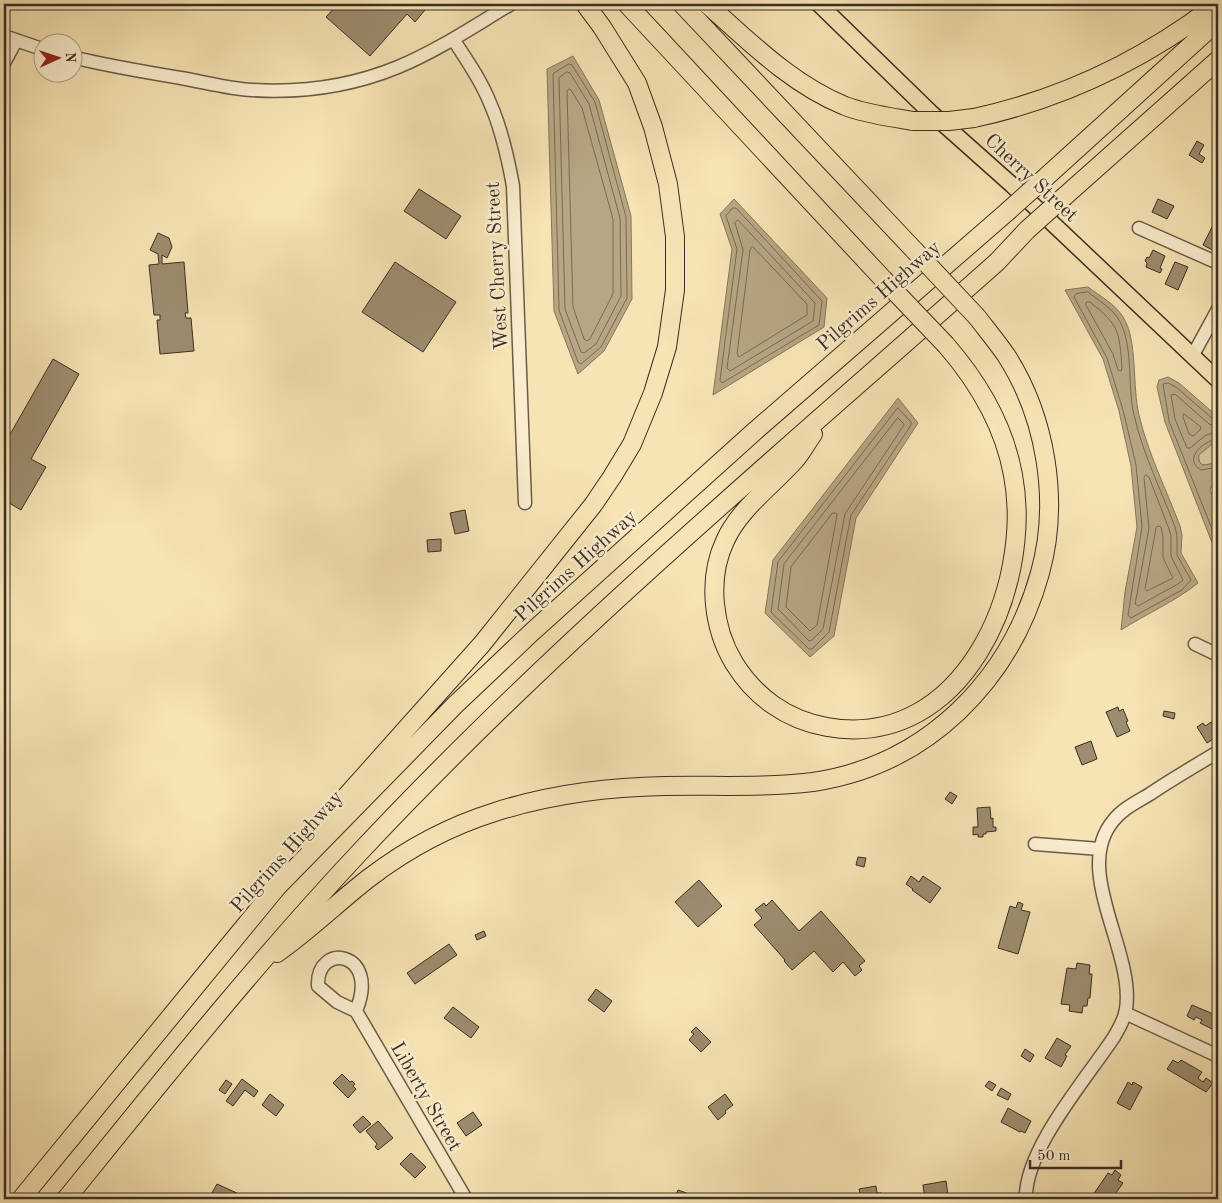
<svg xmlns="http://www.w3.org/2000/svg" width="1222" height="1203" viewBox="0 0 1222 1203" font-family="'Old Standard TT',serif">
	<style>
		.green { fill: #d7c59c; stroke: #887a60 }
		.water { fill: #b7a683; stroke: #85765d }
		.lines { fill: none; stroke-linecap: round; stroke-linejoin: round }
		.shore { stroke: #786a54; stroke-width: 1 }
		.building { fill: #9c8d6f; stroke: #3a2e24 }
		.minor-casing { stroke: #695c48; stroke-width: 15 }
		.major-casing { stroke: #3a2e24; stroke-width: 18 }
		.highway-casing { stroke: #3a2e24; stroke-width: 20 }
		.minor { stroke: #faedce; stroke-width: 12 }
		.major { stroke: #f7e4b4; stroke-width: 15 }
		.highway { stroke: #f7e4b4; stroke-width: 18 }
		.highway-bridge-casing { stroke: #3a2e24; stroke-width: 20; stroke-linecap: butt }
		.highway-bridge { stroke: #f7e4b4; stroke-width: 18 }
		.labels { text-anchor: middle; stroke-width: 5; stroke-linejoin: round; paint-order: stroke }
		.street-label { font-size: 20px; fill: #3a2e24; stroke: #faedce }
	</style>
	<rect width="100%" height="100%" fill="#f7e4b4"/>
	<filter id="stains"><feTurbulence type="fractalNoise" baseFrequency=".004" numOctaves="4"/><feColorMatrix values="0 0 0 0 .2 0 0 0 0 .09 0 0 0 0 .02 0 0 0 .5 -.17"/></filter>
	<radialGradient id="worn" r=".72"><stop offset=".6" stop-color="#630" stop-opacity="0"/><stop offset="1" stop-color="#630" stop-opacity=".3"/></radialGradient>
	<path class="green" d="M 1218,443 L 1218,463 L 1203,465 L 1200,463 L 1198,455 L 1212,444 Z"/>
	<path class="water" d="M 573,56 L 599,100 L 631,216 L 632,299 L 604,351 L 578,374 L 554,311 L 547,69 Z
		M 734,199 L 827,298 L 824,327 L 713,395 L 732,249 L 720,214 Z
		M 1088,287 C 1100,296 1115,304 1123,317 C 1138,340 1132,387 1139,415 C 1148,453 1166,489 1180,526 L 1182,535 L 1181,553 L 1198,583 C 1176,601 1146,614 1121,630 L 1125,592 L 1137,527 L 1131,466 L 1119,411 L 1103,359 L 1065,290 Z
		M 1168,377 L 1179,383 L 1218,417 L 1218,443 L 1212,444 L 1199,455 C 1198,460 1199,463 1203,465 L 1218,463 L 1218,485 L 1211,487 L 1210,490 L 1212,495 L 1218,496 L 1218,558 L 1165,422 L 1157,387 L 1159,380 Z
		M 898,398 L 918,423 L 856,518 L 834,636 L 810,657 L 765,613 L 773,560 Z"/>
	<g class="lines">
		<path class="shore" d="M 569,64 L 572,65 L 595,102 L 626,217 L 627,298 L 601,347 L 581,364 L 578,362 L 559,310 L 553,74 Z
			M 567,72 L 570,73 L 589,104 L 620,218 L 621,296 L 596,344 L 584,353 L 581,352 L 565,309 L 559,78 Z
			M 569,89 L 571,90 L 582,108 L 613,219 L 613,294 L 590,339 L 587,341 L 584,339 L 573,307 L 567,91 Z
			M 733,208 L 736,208 L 822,301 L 819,325 L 722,383 L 720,380 L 737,249 L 726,216 Z
			M 738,220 L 815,303 L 813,321 L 730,371 L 727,368 L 743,250 L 735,223 Z
			M 753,247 L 807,304 L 807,315 L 739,357 L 737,354 L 750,250 Z
			M 1088,292 C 1098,300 1113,309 1119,320 C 1134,346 1127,387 1134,415 C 1143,454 1161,490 1175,527 L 1177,536 L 1177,555 L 1191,580 L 1182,590 L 1131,618 L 1128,615 L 1142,527 L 1136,465 L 1123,410 L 1107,358 L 1074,297 L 1076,294 Z
			M 1087,302 L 1090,302 C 1120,326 1119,331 1122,368 L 1121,371 L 1118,370 L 1113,354 L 1086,305 Z
			M 898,408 L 911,422 L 911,425 L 851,515 L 829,632 L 812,649 L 809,649 L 771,612 L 778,562 Z
			M 1184,414 L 1201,427 L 1200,430 L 1193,436 L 1189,434 L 1183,417 Z
			M 898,418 L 903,423 L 904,425 L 845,514 L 823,629 L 812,640 L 809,641 L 778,609 L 784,564 Z
			M 1218,420 L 1213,419 L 1176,387 L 1168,383 L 1163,384 L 1169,421 L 1218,544
			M 1218,427 L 1209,424 L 1175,394 L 1171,395 L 1175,419 L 1187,448 L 1190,448 L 1206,435 L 1218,432
			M 1218,439 C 1204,440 1182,459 1201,470 L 1218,467
			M 1146,475 L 1149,477 L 1169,529 L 1171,536 L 1171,556 L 1183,580 L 1178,584 L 1138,606 L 1135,604 L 1137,594 L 1149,528 L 1144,478 Z
			M 833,513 L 836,513 L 837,515 L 817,625 L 810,631 L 786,607 L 791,567 Z
			M 1158,526 L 1161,527 L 1163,537 L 1163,558 L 1173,578 L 1147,591 L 1145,589 L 1156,528 Z"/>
	</g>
	<path class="building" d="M 338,4 L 430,4 L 415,22 L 407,14 L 370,56 L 326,17 Z
		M 1197,141 L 1204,145 L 1199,154 L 1205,158 L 1202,163 L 1189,155 Z
		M 419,189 L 461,216 L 446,239 L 404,211 Z
		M 1158,199 L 1174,206 L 1167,219 L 1152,212 Z
		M 1217,217 L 1218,217 L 1218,253 L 1203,245 Z
		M 158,233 L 169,238 L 172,247 L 167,258 L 162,255 L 162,264 L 184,262 L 188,313 L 185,313 L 186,318 L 191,318 L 194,351 L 160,354 L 157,320 L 160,320 L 160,315 L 154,315 L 149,265 L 159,264 L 158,254 L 150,250 Z
		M 1153,250 L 1165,256 L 1160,268 L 1162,269 L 1160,273 L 1146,267 L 1147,263 L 1145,261 L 1147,257 L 1149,258 Z
		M 395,262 L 456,302 L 423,352 L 362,312 Z
		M 1175,262 L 1188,267 L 1178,290 L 1165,284 Z
		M 53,359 L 79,374 L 31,459 L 46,467 L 21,510 L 4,500 L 4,445 Z
		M 465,510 L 469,531 L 455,534 L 450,513 Z
		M 441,539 L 441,551 L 428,552 L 427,540 Z
		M 1118,707 L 1119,711 L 1123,709 L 1128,721 L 1126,722 L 1130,731 L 1117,737 L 1106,712 Z
		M 1164,711 L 1175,713 L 1174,719 L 1163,716 Z
		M 1213,721 L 1218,729 L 1218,736 L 1207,743 L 1197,727 L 1203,723 L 1205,726 Z
		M 1091,741 L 1097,759 L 1082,765 L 1075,747 Z
		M 950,792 L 957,796 L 952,804 L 945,799 Z
		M 990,807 L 991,819 L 993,818 L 993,827 L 996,827 L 996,831 L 986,832 L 986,834 L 983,834 L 983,837 L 978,837 L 978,834 L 973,835 L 973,827 L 978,827 L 977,808 Z
		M 858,857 L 866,858 L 864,867 L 856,865 Z
		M 911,876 L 919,882 L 923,876 L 941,888 L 930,903 L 912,890 L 913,889 L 906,884 Z
		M 699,880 L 722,906 L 698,927 L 675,902 Z
		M 772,900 L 799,931 L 821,911 L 865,961 L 859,966 L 862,970 L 855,976 L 843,962 L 833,972 L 814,951 L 792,970 L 784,961 L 785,960 L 754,925 L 762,918 L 755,910 L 764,903 L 766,906 Z
		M 1018,902 L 1023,904 L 1021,910 L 1030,912 L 1018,954 L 998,948 L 1010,906 L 1016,908 Z
		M 484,931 L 486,936 L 477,940 L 475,935 Z
		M 449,944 L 457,955 L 415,984 L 407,973 Z
		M 1077,963 L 1090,965 L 1089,974 L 1092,974 L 1090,998 L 1088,998 L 1087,1006 L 1083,1006 L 1082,1013 L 1069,1011 L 1070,1005 L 1061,1004 L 1067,968 L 1076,969 Z
		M 596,989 L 612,1001 L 604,1012 L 588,1000 Z
		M 1192,1005 L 1218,1016 L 1218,1032 L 1200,1023 L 1202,1020 L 1196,1017 L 1194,1020 L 1187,1016 Z
		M 453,1007 L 479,1027 L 471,1038 L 444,1018 Z
		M 696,1027 L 711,1042 L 701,1052 L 689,1040 L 694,1034 L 691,1032 Z
		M 1057,1038 L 1071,1046 L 1065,1055 L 1067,1056 L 1061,1067 L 1045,1058 Z
		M 1025,1049 L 1034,1055 L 1030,1062 L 1021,1056 Z
		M 1173,1060 L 1178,1063 L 1181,1060 L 1202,1072 L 1198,1078 L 1203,1082 L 1206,1078 L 1213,1083 L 1206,1092 L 1167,1069 Z
		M 342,1074 L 350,1082 L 352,1081 L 355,1084 L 353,1086 L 356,1089 L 348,1098 L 333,1083 Z
		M 242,1079 L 258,1091 L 254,1097 L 245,1090 L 233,1106 L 226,1101 Z
		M 226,1080 L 232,1084 L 225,1094 L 219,1090 Z
		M 989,1081 L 996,1085 L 992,1091 L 985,1086 Z
		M 1128,1082 L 1132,1085 L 1133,1082 L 1142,1087 L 1130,1110 L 1117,1103 Z
		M 1001,1088 L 1011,1094 L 1008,1100 L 997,1095 Z
		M 270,1094 L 284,1105 L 276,1116 L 262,1105 Z
		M 725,1094 L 733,1105 L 725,1111 L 726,1113 L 718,1120 L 708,1107 Z
		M 1008,1108 L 1031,1121 L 1025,1133 L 1021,1131 L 1020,1132 L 1001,1122 Z
		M 473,1112 L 482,1125 L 466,1136 L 457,1123 Z
		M 363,1116 L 371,1124 L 360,1133 L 353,1125 Z
		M 378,1121 L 393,1138 L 378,1150 L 375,1147 L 377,1144 L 366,1131 Z
		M 411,1153 L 426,1167 L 415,1178 L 400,1164 Z
		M 1115,1170 L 1121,1175 L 1118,1180 L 1123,1183 L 1116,1193 L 1124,1199 L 1094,1199 L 1091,1198 L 1108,1173 L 1112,1175 Z
		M 946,1181 L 948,1195 L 937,1196 L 937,1199 L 925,1199 L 923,1185 Z
		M 217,1184 L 250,1199 L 211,1199 L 209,1198 Z
		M 876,1186 L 877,1193 L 881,1193 L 882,1199 L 861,1199 L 859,1189 Z
		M 678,1190 L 692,1195 L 690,1199 L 674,1199 Z"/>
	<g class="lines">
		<g class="minor-casing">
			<path id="minor" d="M 4,36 L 42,49
				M 453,39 C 466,59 481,80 490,103 C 502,130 508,158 513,186 L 525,503
				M 72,57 C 108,66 145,72 181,78 C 204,82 229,89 252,90 C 302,93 352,86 398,67 C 437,51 474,26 511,4
				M 4,63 L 16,41
				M 1139,228 L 1218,263
				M 1193,355 L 1218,309
				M 1195,644 L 1218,655
				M 1035,844 L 1100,849
				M 356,1011 C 381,951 316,941 318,986 L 337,1002 L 356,1011 L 466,1199
				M 1125,1013 L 1218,1056
				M 1026,1199 C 1024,1150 1087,1078 1114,1037 C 1119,1028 1125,1019 1126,1009 C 1135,951 1072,871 1113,821 C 1122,809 1137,802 1150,794 C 1172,779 1195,766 1218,752"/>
		</g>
		<g class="major-casing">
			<path id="major" d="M 819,4 L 930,112 L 1012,185 L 1218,380"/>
		</g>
		<g class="highway-casing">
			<path id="highway" d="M 627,4 L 883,279
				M 682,4 L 915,251
				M 707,4 C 750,42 791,84 845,106 C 866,114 890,117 913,121
				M 974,118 C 1062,99 1145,59 1217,4
				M 1046,177 L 1218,21
				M 1065,196 L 1218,60
				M 813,434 C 807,442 802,452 795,460 C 772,486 739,509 725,541 C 707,579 713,628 734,663 C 755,697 787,720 827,727 C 963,751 1034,587 1013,475 C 1004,425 979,383 946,345
				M 308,842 L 316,830 L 482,644 L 593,505 L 612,477 L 632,444 L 653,393 L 667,347 L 675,290 L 675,237 L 668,184 L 653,127 L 637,83 L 602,27 L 585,4
				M 277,953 C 310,930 338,902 369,878 C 407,849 450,826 495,812 C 551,794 607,787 665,786 C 714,785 764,788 813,782 C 927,765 1010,681 1040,573 C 1060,501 1046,417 1006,355 C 997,342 987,330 977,317
				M 21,1199 L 277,887 L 455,705 L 532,632 L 755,431 L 1007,212
				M 66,1199 C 161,1082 255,964 358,854 C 556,642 780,455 997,262 L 1027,230"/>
		</g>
		<use href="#minor" class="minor"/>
		<use href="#major" class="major"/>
		<use href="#highway" class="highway"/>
		<g class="highway-bridge-casing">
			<path id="highway-bridge" d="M 913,121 L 949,121 L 974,118
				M 1007,212 L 1046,177
				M 1027,230 L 1065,196
				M 915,251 L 977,317
				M 883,279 L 946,345"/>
		</g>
		<use href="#highway-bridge" class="highway-bridge"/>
	</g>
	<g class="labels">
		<g class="street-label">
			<text transform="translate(1032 177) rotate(43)" y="7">Cherry Street</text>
			<text transform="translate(496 266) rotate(-93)" y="7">West Cherry Street</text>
			<text transform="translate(878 295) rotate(-41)" y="7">Pilgrims Highway</text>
			<text transform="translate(575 565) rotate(-42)" y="7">Pilgrims Highway</text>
			<text transform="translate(286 851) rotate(-48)" y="7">Pilgrims Highway</text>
			<text transform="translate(427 1096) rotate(60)" y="7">Liberty Street</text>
		</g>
	</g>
	<rect width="1222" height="1203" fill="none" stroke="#f7e4b4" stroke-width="20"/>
	<rect x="5" y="5" width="1212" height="1193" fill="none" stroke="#3a2e24" stroke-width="2.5"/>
	<rect x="10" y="10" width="1202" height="1183" fill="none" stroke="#3a2e24"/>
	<g transform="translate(58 58) rotate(87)"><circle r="24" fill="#faedce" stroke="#ada18a"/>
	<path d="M0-4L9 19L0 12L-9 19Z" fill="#8f2418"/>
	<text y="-8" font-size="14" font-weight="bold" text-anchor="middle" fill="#3a2e24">N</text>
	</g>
	<path d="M1030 1160v8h91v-8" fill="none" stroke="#3a2e24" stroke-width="2.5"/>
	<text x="1037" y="1160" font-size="15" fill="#3a2e24" stroke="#faedce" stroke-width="4" paint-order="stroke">50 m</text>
	<rect width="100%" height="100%" filter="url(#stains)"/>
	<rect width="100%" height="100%" fill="url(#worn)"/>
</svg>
